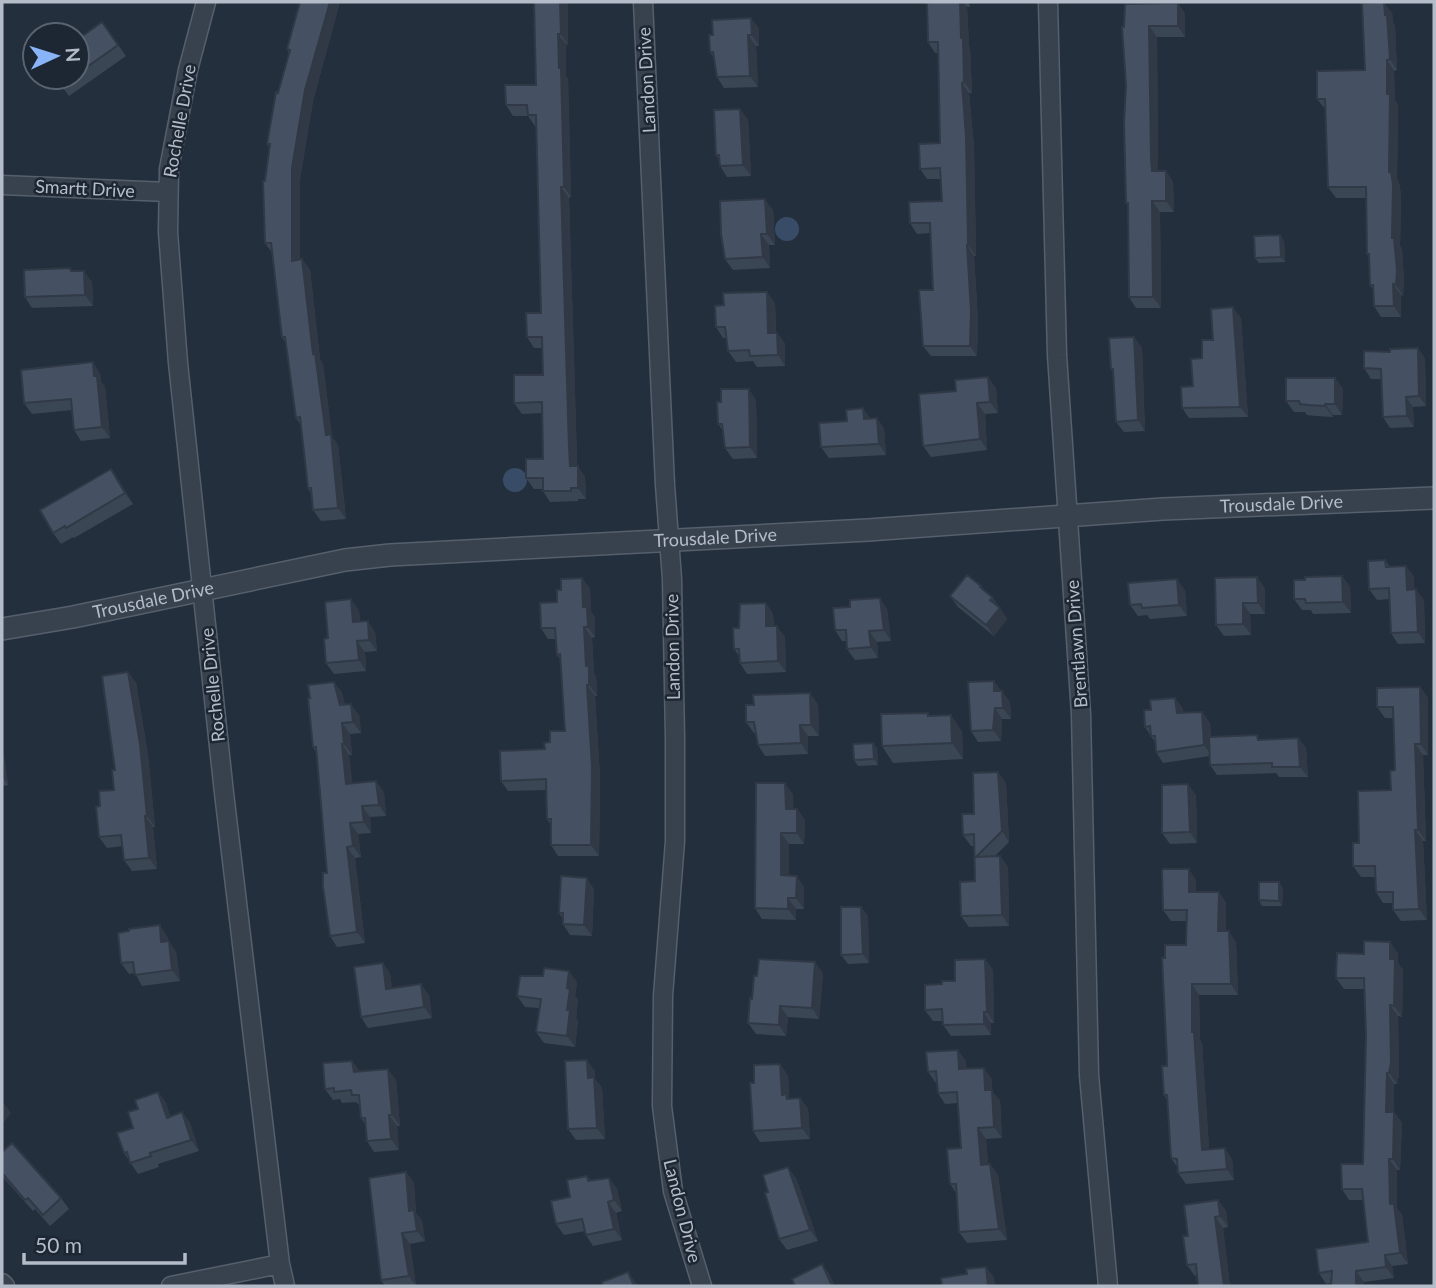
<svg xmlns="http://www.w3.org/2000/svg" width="1436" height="1288" viewBox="0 0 1436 1288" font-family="Lato,sans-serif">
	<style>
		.water { fill: #394c67 }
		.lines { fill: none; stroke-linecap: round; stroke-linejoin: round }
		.minor-casing { stroke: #565f6c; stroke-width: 21 }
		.tertiary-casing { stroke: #565f6c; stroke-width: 24 }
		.minor { stroke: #38414e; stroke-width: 18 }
		.tertiary { stroke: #38414e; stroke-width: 21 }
		.wall { fill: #3b4654 }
		.shaded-wall { fill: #303945 }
		.building { fill: #455162; stroke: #303945; stroke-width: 2 }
		.labels { text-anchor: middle; stroke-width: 5; stroke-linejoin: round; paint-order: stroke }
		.street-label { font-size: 18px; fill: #b4bcc9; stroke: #1d2633 }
	</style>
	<rect width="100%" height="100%" fill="#242f3e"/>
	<path class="water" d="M775 229a12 12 0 1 1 24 0a12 12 0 1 1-24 0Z
		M503 480a12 12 0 1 1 24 0a12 12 0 1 1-24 0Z"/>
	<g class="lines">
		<g class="minor-casing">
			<path id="minor" d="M 206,2 L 188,70 L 169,169 L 168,232 L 178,363 L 224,793 L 280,1264 L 285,1286
				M 643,2 L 665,485 L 672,579 L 675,738 L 675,841 L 663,996 L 662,1106 L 673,1191 L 702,1286
				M 1048,2 L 1057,355 L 1081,714 L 1089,1075 L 1108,1286
				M 2,185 L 168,192
				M 2,1283 L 5,1286
				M 171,1286 L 280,1264"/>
		</g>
		<g class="tertiary-casing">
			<g id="tertiary">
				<path id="s1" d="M 2,629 L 73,617 L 345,560 L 390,555 L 868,530 L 1163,509 L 1434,498"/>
			</g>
		</g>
		<use href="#minor" class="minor"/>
		<use href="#tertiary" class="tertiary"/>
	</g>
	<path class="wall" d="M 300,2 L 340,2 L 313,101 L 300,179 L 300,260 L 302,259 L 310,270 L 320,359 L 323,364 L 332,437 L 338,445 L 346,519 L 321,521 L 313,510 L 311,494 L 308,488 L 301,425 L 296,418 L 286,343 L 282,337 L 273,254 L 265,243 L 265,181 L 270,148 L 267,144 L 278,93 L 289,53 L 287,49 Z
		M 568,2 L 568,45 L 566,44 L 566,76 L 568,79 L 571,197 L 569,198 L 577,458 L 577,466 L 585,477 L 586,499 L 578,499 L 578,501 L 550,502 L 543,491 L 543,489 L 534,489 L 526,478 L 543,459 L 542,413 L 522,414 L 514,403 L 543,375 L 542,348 L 534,348 L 527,337 L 541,313 L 537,126 L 535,126 L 528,116 L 513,116 L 506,105 L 536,85 Z
		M 924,2 L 969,2 L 970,7 L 967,7 L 969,46 L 970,48 L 972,93 L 969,93 L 974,147 L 976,256 L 974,256 L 978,321 L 977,356 L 931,356 L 923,346 L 933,290 L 930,233 L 917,234 L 910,223 L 942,201 L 941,179 L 927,179 L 920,169 L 940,143 L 938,53 L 935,53 L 928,42 L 927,6 Z
		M 1178,3 L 1185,14 L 1185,37 L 1157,37 L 1158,170 L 1158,171 L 1166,171 L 1173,182 L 1174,212 L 1160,212 L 1161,308 L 1136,308 L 1129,297 L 1128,206 L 1126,203 L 1126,85 L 1124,27 Z
		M 1392,13 L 1393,22 L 1395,26 L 1397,70 L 1394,71 L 1395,100 L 1398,105 L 1397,179 L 1399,183 L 1401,195 L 1400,246 L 1402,249 L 1404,281 L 1403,296 L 1401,295 L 1401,317 L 1381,317 L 1374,306 L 1373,290 L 1370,285 L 1369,257 L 1367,254 L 1366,198 L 1336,198 L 1328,187 L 1326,110 L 1317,99 L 1365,70 Z
		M 751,18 L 759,29 L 759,46 L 756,46 L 758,87 L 724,88 L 717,77 L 714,58 L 710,52 L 713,35 Z
		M 102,22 L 126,56 L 69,96 L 55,77 L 77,77 L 77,40 Z
		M 740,109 L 748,120 L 751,176 L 727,177 L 720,166 L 719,159 L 716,155 Z
		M 773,210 L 775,245 L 769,245 L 770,268 L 733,270 L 725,259 Z
		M 1284,240 L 1285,262 L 1259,263 L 1255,258 Z
		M 72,271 L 92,282 L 93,306 L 32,308 L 25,297 Z
		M 775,303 L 776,333 L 777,333 L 785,344 L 785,366 L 757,367 L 753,361 L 736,362 L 728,351 L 727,338 L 723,338 L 716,327 Z
		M 1241,318 L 1248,417 L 1189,418 L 1182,408 L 1193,386 L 1202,358 L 1213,340 Z
		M 1134,337 L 1142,348 L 1145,431 L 1124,432 L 1116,422 L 1113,373 L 1111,369 Z
		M 1418,348 L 1425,359 L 1426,406 L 1413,407 L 1414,427 L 1390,428 L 1383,417 L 1381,379 L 1371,379 L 1364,368 L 1390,352 Z
		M 100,373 L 101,382 L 105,387 L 110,438 L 81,441 L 74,430 L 72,410 L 32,414 L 24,403 Z
		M 1335,378 L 1343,389 L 1342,415 L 1333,415 L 1333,417 L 1316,416 L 1307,415 L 1305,412 L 1294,412 L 1286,401 Z
		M 996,388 L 998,413 L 985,414 L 987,450 L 931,457 L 923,446 Z
		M 756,400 L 757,458 L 733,459 L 725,448 L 723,431 L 718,424 Z
		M 870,418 L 877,418 L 884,429 L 886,455 L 829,458 L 821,447 Z
		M 111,469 L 133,504 L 74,538 L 73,537 L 61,544 L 53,533 Z
		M 1385,560 L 1390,567 L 1406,566 L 1414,577 L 1414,590 L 1424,600 L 1425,643 L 1398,644 L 1391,633 L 1389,599 L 1377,600 L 1369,589 Z
		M 1342,576 L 1350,587 L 1351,613 L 1313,614 L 1311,610 L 1302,610 L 1294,599 L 1305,580 Z
		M 582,578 L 590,589 L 591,612 L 595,617 L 595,637 L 592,638 L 594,673 L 596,677 L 597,696 L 595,696 L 600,778 L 599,856 L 558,856 L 551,845 L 551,825 L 547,819 L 546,790 L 508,791 L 501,781 L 545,749 L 565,731 L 561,660 L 557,655 L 556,639 L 548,639 L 541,628 L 557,602 L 561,590 Z
		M 1215,578 L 1265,588 L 1265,614 L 1250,614 L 1251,635 L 1224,636 L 1216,625 Z
		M 1185,590 L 1187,616 L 1150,619 L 1147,615 L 1138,616 L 1130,605 Z
		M 950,596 L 993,598 L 1007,619 L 994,636 L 958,607 Z
		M 766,603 L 773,614 L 774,626 L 785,637 L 786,672 L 747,674 L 740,663 L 740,657 L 734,649 L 739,628 Z
		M 887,609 L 891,641 L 877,642 L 878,658 L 855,660 L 847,649 L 847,641 L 842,641 L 835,630 Z
		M 359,610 L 360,621 L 375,632 L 377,651 L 365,652 L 366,671 L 334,674 L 326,663 L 328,638 Z
		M 128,672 L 136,683 L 148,755 L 155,827 L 153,827 L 157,869 L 132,871 L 124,860 L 123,846 L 107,848 L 99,837 L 100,806 L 114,790 L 115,770 Z
		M 334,682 L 342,693 L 345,705 L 359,715 L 361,733 L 350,734 L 352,755 L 349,755 L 352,783 L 384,792 L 386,816 L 370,817 L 371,833 L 358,834 L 361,857 L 355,858 L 365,943 L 337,947 L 330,936 L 327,873 L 316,752 L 313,747 Z
		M 1420,687 L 1428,698 L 1428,755 L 1423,755 L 1426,841 L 1423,841 L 1427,920 L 1401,921 L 1393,910 L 1393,903 L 1383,903 L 1376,892 L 1375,877 L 1361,877 L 1353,866 L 1359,843 L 1391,790 L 1395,770 L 1393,718 L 1385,718 L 1377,707 Z
		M 1001,691 L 1010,702 L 1011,719 L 1002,719 L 1001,741 L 978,742 L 971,731 Z
		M 1175,698 L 1183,709 L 1183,713 L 1202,712 L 1210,723 L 1211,737 L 1261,740 L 1298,738 L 1306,748 L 1308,777 L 1279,777 L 1276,773 L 1217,775 L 1210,765 L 1210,756 L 1163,763 L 1156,752 L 1155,742 L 1145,727 L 1151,710 Z
		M 818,704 L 819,736 L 808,736 L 808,754 L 765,756 L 758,745 L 756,733 L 754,733 L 746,722 Z
		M 930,716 L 962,731 L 963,759 L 893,763 L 882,746 Z
		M 2,747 L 3,749 L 8,785 L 2,786 Z
		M 877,748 L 878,765 L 858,766 L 854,760 Z
		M 1006,783 L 1009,842 L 995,856 L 1000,856 L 1008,867 L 1009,926 L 969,927 L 961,916 L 975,881 L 974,846 L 971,846 L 963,835 L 974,814 Z
		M 793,794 L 793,809 L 797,809 L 805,820 L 804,844 L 789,844 L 789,876 L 804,887 L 804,909 L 796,909 L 796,920 L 762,919 L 755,908 Z
		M 1196,795 L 1197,843 L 1170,844 L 1162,833 Z
		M 1196,880 L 1196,892 L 1219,892 L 1226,903 L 1226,931 L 1236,942 L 1238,995 L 1199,995 L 1200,1040 L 1202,1043 L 1209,1149 L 1232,1159 L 1234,1180 L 1186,1184 L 1178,1173 L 1178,1168 L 1171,1158 L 1167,1100 L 1164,1095 L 1167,1058 L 1165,958 L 1186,945 L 1186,921 L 1171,921 L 1163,910 Z
		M 1283,888 L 1282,906 L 1262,906 L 1259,900 Z
		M 594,889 L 592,936 L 570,935 L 563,924 L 563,919 L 559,913 Z
		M 861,907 L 868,916 L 869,963 L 848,964 L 841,955 Z
		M 167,936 L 168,941 L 176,952 L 180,981 L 142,986 L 135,973 L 129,974 L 121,963 Z
		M 1398,953 L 1398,963 L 1403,970 L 1402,1017 L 1398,1016 L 1399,1074 L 1397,1084 L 1394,1084 L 1394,1112 L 1402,1123 L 1400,1170 L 1397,1170 L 1397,1208 L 1402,1215 L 1408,1264 L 1392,1266 L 1394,1278 L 1364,1282 L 1364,1286 L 1331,1286 L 1331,1283 L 1326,1284 L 1319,1273 L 1368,1242 L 1363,1200 L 1349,1200 L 1342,1189 L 1363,1164 L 1366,1035 L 1364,989 L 1344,989 L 1336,978 L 1364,954 Z
		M 985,959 L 993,970 L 994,1023 L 991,1023 L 991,1035 L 951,1036 L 943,1025 L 943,1021 L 933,1021 L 925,1010 L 942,984 L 955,981 Z
		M 383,963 L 390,974 L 392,988 L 429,995 L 432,1018 L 368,1028 L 361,1017 Z
		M 823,973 L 819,1019 L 788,1017 L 786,1036 L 756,1034 L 748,1023 L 752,999 Z
		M 577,982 L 575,996 L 578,1000 L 576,1018 L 578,1021 L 575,1047 L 544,1043 L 536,1032 L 539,1008 L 525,1007 L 517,996 Z
		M 352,1061 L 360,1072 L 396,1080 L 400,1126 L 397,1126 L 399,1150 L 374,1152 L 367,1141 L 365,1124 L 361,1118 L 360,1106 L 356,1102 L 342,1103 L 340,1099 L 333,1100 L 325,1089 Z
		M 966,1061 L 966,1069 L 992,1079 L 992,1091 L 1000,1101 L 1002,1138 L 986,1139 L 988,1164 L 990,1164 L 998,1175 L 1007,1240 L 967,1243 L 959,1232 L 957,1194 L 950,1184 L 961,1148 L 958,1103 L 945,1104 L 938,1093 L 937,1083 L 936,1083 L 928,1072 Z
		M 595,1071 L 595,1079 L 602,1088 L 605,1139 L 576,1140 L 568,1129 Z
		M 788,1075 L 789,1099 L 800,1098 L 808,1109 L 810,1139 L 760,1142 L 753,1131 L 754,1083 Z
		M 158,1092 L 166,1103 L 170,1116 L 182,1112 L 190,1123 L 199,1151 L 158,1164 L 159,1167 L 138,1174 L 124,1153 L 133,1128 L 138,1109 Z
		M 2,1152 L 61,1198 L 69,1209 L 50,1226 L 35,1209 L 33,1211 L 2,1176 Z
		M 406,1172 L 414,1183 L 416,1213 L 422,1221 L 425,1241 L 410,1244 L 416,1286 L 385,1286 L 381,1280 Z
		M 587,1176 L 590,1180 L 609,1178 L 617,1189 L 622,1211 L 616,1213 L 622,1240 L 593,1246 L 586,1235 L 585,1231 L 564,1235 L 556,1224 L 570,1197 Z
		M 796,1178 L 818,1241 L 787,1250 L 779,1239 L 768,1192 Z
		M 1218,1200 L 1226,1211 L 1228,1227 L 1223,1228 L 1230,1286 L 1198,1286 L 1197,1275 L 1195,1276 L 1187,1265 L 1188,1236 Z"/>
	<path class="shaded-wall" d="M 330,2 L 340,2 L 313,101 L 300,179 L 300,272 L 292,261 L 292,168 L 305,90 Z
		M 560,2 L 568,2 L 568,45 L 561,34 Z
		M 960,2 L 963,2 L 967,7 L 969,46 L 970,48 L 972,93 L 964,82 Z
		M 1384,2 L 1392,13 L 1393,22 L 1395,26 L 1397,70 L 1390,59 Z
		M 1178,3 L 1185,14 L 1185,37 L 1178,26 Z
		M 751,18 L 759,29 L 759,46 L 752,35 Z
		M 1149,26 L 1157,37 L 1158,170 L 1160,182 L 1152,171 L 1151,159 Z
		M 558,34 L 566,44 L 566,76 L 568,79 L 571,197 L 564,187 Z
		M 748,35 L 756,46 L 758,87 L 750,76 Z
		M 1387,60 L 1394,71 L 1395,100 L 1398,105 L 1397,179 L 1399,183 L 1401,195 L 1400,246 L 1402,249 L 1404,281 L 1403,296 L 1396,285 L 1389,172 Z
		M 962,83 L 969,93 L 974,147 L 976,256 L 968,245 Z
		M 740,109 L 748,120 L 751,176 L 743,165 Z
		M 1166,171 L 1173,182 L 1174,212 L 1166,201 Z
		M 561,187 L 569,198 L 577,458 L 578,474 L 578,466 L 585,477 L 586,499 L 578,488 L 570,466 L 569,447 Z
		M 765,199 L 773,210 L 775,245 L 767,234 Z
		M 1152,201 L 1160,212 L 1161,308 L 1153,297 Z
		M 761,234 L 769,245 L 770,268 L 763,257 Z
		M 1280,235 L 1284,240 L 1285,262 L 1281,257 Z
		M 967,245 L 974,256 L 978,321 L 977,356 L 970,346 Z
		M 302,259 L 310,270 L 320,359 L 323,364 L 332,437 L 338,445 L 346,519 L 338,508 L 326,435 L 313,354 Z
		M 84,271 L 92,282 L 93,306 L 85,295 Z
		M 1393,284 L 1401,295 L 1401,317 L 1394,306 Z
		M 767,292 L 775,303 L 776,344 L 768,333 Z
		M 1233,307 L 1241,318 L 1248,417 L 1240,407 Z
		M 777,333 L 785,344 L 785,366 L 778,355 Z
		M 1134,337 L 1142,348 L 1145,431 L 1138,420 Z
		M 1418,348 L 1425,359 L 1426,406 L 1419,396 Z
		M 93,362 L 100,373 L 101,382 L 105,387 L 110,438 L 102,427 L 94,376 Z
		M 988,377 L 996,388 L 998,413 L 990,402 Z
		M 1335,378 L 1343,389 L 1342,415 L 1335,404 Z
		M 749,389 L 756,400 L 757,458 L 750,447 Z
		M 1406,397 L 1413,407 L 1414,427 L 1407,416 Z
		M 977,403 L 985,414 L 987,450 L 980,439 Z
		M 1325,404 L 1333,415 L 1333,417 L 1325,406 Z
		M 863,408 L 871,419 L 864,419 Z
		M 877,418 L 884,429 L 886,455 L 879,444 Z
		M 111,469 L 119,480 L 133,504 L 125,493 Z
		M 1406,566 L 1414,577 L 1415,601 L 1407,590 Z
		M 1342,576 L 1350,587 L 1351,613 L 1343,602 Z
		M 1257,577 L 1265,588 L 1265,614 L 1258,603 Z
		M 582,578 L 590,589 L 591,611 L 595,617 L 595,637 L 588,627 L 583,607 Z
		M 1177,579 L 1185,590 L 1187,616 L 1179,605 Z
		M 1416,589 L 1424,600 L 1425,643 L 1418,632 Z
		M 880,598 L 887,609 L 891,641 L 884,630 Z
		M 993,598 L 1007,619 L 994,636 L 986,625 L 990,600 Z
		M 351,599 L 359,610 L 361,633 L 353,622 Z
		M 766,603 L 773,614 L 774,637 L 766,626 Z
		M 1243,603 L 1250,614 L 1251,635 L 1243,624 Z
		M 368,621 L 375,632 L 377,651 L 369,640 Z
		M 777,626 L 785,637 L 786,672 L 778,661 Z
		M 584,627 L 592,638 L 594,673 L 596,677 L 597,696 L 589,685 L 586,666 Z
		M 869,631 L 877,642 L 878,658 L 871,647 Z
		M 357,641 L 365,652 L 366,671 L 359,660 Z
		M 128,672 L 136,683 L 148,755 L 155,827 L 147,816 Z
		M 994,681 L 1002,692 L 994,691 Z
		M 334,682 L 342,693 L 348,716 L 340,705 Z
		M 587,685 L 595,696 L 600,778 L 599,856 L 591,845 Z
		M 1420,687 L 1428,698 L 1428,755 L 1421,744 Z
		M 1002,691 L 1010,702 L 1011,719 L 1003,708 Z
		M 810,693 L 818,704 L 819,736 L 811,725 Z
		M 1175,698 L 1183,709 L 1184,724 L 1177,713 Z
		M 351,704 L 359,715 L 361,733 L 353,722 Z
		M 995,708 L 1002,719 L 1001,741 L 993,730 Z
		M 1202,712 L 1210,723 L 1212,756 L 1204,745 Z
		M 951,715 L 962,731 L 963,759 L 952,743 Z
		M 342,723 L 350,734 L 352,755 L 344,744 Z
		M 800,725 L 808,736 L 808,754 L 801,743 Z
		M 1298,738 L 1306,748 L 1308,777 L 1300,767 Z
		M 873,743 L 877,748 L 878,765 L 874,759 Z
		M 342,744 L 349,755 L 354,795 L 346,784 Z
		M 1415,744 L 1423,755 L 1426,841 L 1418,830 Z
		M 2,747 L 3,749 L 8,785 L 2,776 Z
		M 998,772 L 1006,783 L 1009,842 L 1002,831 Z
		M 376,781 L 384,792 L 386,816 L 379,805 Z
		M 785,783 L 793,794 L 794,820 L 786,809 Z
		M 1188,784 L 1196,795 L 1197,843 L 1190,832 Z
		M 362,806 L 370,817 L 371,833 L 364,822 Z
		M 797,809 L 805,820 L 804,844 L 797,833 Z
		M 145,816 L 153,827 L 157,869 L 149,858 Z
		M 350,823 L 358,834 L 361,857 L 353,846 Z
		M 1415,830 L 1423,841 L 1427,920 L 1419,909 Z
		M 781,833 L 789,844 L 789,886 L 781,875 Z
		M 347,847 L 355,858 L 365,943 L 357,932 Z
		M 1000,856 L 1008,867 L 1009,926 L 1002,915 Z
		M 1189,869 L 1196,880 L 1196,903 L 1189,892 Z
		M 797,876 L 804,887 L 804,909 L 796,898 Z
		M 587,878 L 594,889 L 592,936 L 584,925 Z
		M 1279,882 L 1283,888 L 1282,906 L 1279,901 Z
		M 1219,892 L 1226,903 L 1226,942 L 1218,931 Z
		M 788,898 L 796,909 L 796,920 L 788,909 Z
		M 861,907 L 868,916 L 869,963 L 863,954 Z
		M 160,925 L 167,936 L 169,953 L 161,942 Z
		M 1229,931 L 1236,942 L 1238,995 L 1231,984 Z
		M 169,941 L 176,952 L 180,981 L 172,970 Z
		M 1390,942 L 1398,953 L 1398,963 L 1403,970 L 1402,1017 L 1394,1006 L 1390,959 Z
		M 985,959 L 993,970 L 994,1023 L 987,1012 Z
		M 815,962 L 823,973 L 819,1019 L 812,1008 Z
		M 383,963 L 390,974 L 394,1000 L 386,989 Z
		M 569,971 L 577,982 L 575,996 L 578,1000 L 576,1018 L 578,1021 L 575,1047 L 567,1036 L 567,988 Z
		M 421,984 L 429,995 L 432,1018 L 424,1007 Z
		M 1192,984 L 1199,995 L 1200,1040 L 1202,1043 L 1210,1161 L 1202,1150 L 1192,1032 Z
		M 1390,1005 L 1398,1016 L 1399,1074 L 1397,1084 L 1389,1073 Z
		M 780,1006 L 788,1017 L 786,1036 L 779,1025 Z
		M 984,1012 L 991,1023 L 991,1035 L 984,1024 Z
		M 958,1050 L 966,1061 L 967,1080 L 959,1069 Z
		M 587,1060 L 595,1071 L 595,1079 L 602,1088 L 605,1139 L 597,1128 L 588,1078 Z
		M 352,1061 L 360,1072 L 354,1072 Z
		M 780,1064 L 788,1075 L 789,1099 L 794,1105 L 782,1095 Z
		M 984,1068 L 992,1079 L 992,1091 L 1000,1101 L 1002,1138 L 994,1127 L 985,1090 Z
		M 388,1069 L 396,1080 L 400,1126 L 392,1115 Z
		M 1387,1073 L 1394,1084 L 1394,1123 L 1386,1112 Z
		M 158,1092 L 166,1103 L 174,1129 L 167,1118 Z
		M 800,1098 L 808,1109 L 810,1139 L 802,1128 Z
		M 3,1102 L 11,1113 L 2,1125 L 2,1104 Z
		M 182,1112 L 190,1123 L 199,1151 L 191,1140 Z
		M 1394,1112 L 1402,1123 L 1400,1170 L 1393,1159 Z
		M 389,1115 L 397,1126 L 399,1150 L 391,1139 Z
		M 978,1128 L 986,1139 L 989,1176 L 981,1165 Z
		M 1225,1148 L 1232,1159 L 1234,1180 L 1227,1169 Z
		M 1389,1159 L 1397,1170 L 1397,1208 L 1402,1215 L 1408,1264 L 1400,1253 L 1390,1204 Z
		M 990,1164 L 998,1175 L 1007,1240 L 999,1229 Z
		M 788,1167 L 796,1178 L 818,1241 L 810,1230 Z
		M 406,1172 L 414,1183 L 416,1213 L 422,1221 L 425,1241 L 417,1231 L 409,1211 Z
		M 609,1178 L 617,1189 L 622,1211 L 614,1200 Z
		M 1218,1200 L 1226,1211 L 1228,1227 L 1220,1216 Z
		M 608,1202 L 616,1213 L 622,1240 L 614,1229 Z
		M 1215,1217 L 1223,1228 L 1230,1286 L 1224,1286 Z
		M 402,1233 L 410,1244 L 416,1286 L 409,1276 Z
		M 1385,1255 L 1392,1266 L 1394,1278 L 1386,1267 Z
		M 822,1264 L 830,1275 L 835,1286 L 832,1286 Z
		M 986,1267 L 994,1277 L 995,1286 L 988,1286 Z
		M 1356,1271 L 1364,1282 L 1364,1286 L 1356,1286 Z
		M 628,1272 L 636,1283 L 638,1286 L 634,1286 Z"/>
	<path class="building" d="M 300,2 L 330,2 L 305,90 L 292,168 L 292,261 L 302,259 L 313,354 L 315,353 L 326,435 L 331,434 L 338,508 L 313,510 L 311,488 L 308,488 L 300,417 L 296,418 L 285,337 L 282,337 L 271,243 L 265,243 L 263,181 L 265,181 L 270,144 L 267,144 L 276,92 L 278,93 L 290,50 L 287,49 Z
		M 534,2 L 560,2 L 561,34 L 558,34 L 559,68 L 561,68 L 564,187 L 561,187 L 569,447 L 570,466 L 578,466 L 578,488 L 571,488 L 571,491 L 543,491 L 543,478 L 526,478 L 526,459 L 543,459 L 542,402 L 514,403 L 514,375 L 543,375 L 542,337 L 527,337 L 526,313 L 541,313 L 536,115 L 528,115 L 527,105 L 506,105 L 505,85 L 536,85 Z
		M 927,2 L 960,2 L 961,38 L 963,38 L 964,82 L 962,83 L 966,136 L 968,245 L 967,245 L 971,311 L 970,346 L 923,346 L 919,290 L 933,290 L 930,223 L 910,223 L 909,202 L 942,201 L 940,168 L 920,169 L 919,144 L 940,143 L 938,42 L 928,42 Z
		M 1384,2 L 1385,15 L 1387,15 L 1390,59 L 1387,60 L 1387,94 L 1390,94 L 1389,172 L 1391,172 L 1393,184 L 1392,238 L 1394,238 L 1397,270 L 1396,285 L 1393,284 L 1394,306 L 1374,306 L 1373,285 L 1370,285 L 1369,254 L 1367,254 L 1366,187 L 1328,187 L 1325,99 L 1317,99 L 1317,71 L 1365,70 L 1362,3 Z
		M 1178,3 L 1178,26 L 1149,26 L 1151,159 L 1152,171 L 1166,171 L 1166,201 L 1152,201 L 1153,297 L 1129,297 L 1128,203 L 1126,203 L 1124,123 L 1126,85 L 1122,27 L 1124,27 L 1125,4 Z
		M 751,18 L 752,35 L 748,35 L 750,76 L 717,77 L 713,52 L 710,52 L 709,35 L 713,35 L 712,20 Z
		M 102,22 L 118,45 L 77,74 L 77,40 Z
		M 55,77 L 72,77 L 61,85 Z
		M 740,109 L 743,165 L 720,166 L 719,155 L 716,155 L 714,110 Z
		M 765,199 L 767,234 L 761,234 L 763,257 L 725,259 L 721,234 L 720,201 Z
		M 1280,235 L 1281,257 L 1255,258 L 1254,236 Z
		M 70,268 L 71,271 L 84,271 L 85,295 L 25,297 L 24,270 Z
		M 767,292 L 768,333 L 777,333 L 778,355 L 750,356 L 749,350 L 728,351 L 725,327 L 716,327 L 715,306 L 724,305 L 723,293 Z
		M 1233,307 L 1240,407 L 1182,408 L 1181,387 L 1193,386 L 1191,359 L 1202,358 L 1202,340 L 1213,340 L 1211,309 Z
		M 1134,337 L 1138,420 L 1116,422 L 1113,369 L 1111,369 L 1109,338 Z
		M 1418,348 L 1419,396 L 1406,397 L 1407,416 L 1383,417 L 1381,369 L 1364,368 L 1364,351 L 1390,352 L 1390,349 Z
		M 93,362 L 94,376 L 97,376 L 102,427 L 74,430 L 71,399 L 24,403 L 21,370 Z
		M 988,377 L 990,402 L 977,403 L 980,439 L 923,446 L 919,394 L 956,391 L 955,380 Z
		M 1286,378 L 1335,378 L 1335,404 L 1325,404 L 1325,406 L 1308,405 L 1300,404 L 1299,401 L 1286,401 Z
		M 721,389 L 749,389 L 750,447 L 725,448 L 722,424 L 718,424 L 717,402 L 721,402 Z
		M 863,408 L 864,419 L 877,418 L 879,444 L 821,447 L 819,423 L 847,421 L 846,410 Z
		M 111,469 L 125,493 L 66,528 L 65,526 L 53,533 L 40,510 Z
		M 1385,560 L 1386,567 L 1406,566 L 1407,590 L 1416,589 L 1418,632 L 1391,633 L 1389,588 L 1369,589 L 1368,561 Z
		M 967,575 L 981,586 L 980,587 L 993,598 L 990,600 L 1000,608 L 986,625 L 950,596 Z
		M 1342,576 L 1343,602 L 1306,603 L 1305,599 L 1294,599 L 1294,580 L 1305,580 L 1305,577 Z
		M 1257,577 L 1258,603 L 1243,603 L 1243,624 L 1216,625 L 1215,578 Z
		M 582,578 L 583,607 L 587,607 L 588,627 L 584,627 L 586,666 L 589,666 L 589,685 L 587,685 L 592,767 L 591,845 L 551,845 L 551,819 L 547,819 L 546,779 L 501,781 L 500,751 L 545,749 L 544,743 L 550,742 L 550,731 L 565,731 L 560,654 L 557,655 L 555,628 L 541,628 L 540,603 L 557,602 L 557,590 L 561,590 L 561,579 Z
		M 1177,579 L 1179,605 L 1142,608 L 1141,604 L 1130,605 L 1128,583 Z
		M 880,598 L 884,630 L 869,631 L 871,647 L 847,649 L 846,630 L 835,630 L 833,608 L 850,607 L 850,600 Z
		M 351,599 L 353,622 L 368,621 L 369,640 L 357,641 L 359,660 L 326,663 L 324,639 L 328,638 L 325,602 Z
		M 766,603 L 766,626 L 777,626 L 778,661 L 740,663 L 739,649 L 734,649 L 733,628 L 739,628 L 740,604 Z
		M 128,672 L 140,744 L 147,816 L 145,816 L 149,858 L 124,860 L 121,835 L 99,837 L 96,807 L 100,806 L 99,791 L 114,790 L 112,770 L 115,770 L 102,676 Z
		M 994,681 L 994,691 L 1002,691 L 1003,708 L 995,708 L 993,730 L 971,731 L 968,682 Z
		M 334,682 L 340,705 L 351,704 L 353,722 L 342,723 L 344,744 L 342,744 L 346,784 L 376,781 L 379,805 L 362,806 L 364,822 L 350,823 L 353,846 L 347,847 L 357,932 L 330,936 L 323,887 L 323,873 L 327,873 L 316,747 L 313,747 L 308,698 L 310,698 L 308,685 Z
		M 1420,687 L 1421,744 L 1415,744 L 1418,830 L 1415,830 L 1419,909 L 1393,910 L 1393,892 L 1376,892 L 1375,866 L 1353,866 L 1353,843 L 1359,843 L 1358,791 L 1391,790 L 1390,771 L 1395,770 L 1393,707 L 1377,707 L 1377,688 Z
		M 810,693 L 811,725 L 800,725 L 801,743 L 758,745 L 754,722 L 746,722 L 746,705 L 754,705 L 753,695 Z
		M 1175,698 L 1177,713 L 1202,712 L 1204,745 L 1156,752 L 1155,736 L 1151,736 L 1150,726 L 1145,727 L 1144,710 L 1151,710 L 1150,700 Z
		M 928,713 L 928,716 L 951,715 L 952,743 L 882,746 L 881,714 Z
		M 1257,735 L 1258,740 L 1298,738 L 1300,767 L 1272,767 L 1272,763 L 1210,765 L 1209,737 Z
		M 873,743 L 874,759 L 854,760 L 853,744 Z
		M 998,772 L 1002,831 L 976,857 L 1000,856 L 1002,915 L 961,916 L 960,882 L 975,881 L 974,834 L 963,835 L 962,814 L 974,814 L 973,773 Z
		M 756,783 L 785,783 L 786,809 L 797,809 L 797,833 L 781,833 L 781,875 L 797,876 L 796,898 L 788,898 L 788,909 L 755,908 Z
		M 1188,784 L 1190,832 L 1162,833 L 1162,785 Z
		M 1163,869 L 1189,869 L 1189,892 L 1219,892 L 1218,931 L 1229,931 L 1231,984 L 1192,984 L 1192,1032 L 1194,1032 L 1202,1150 L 1225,1148 L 1227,1169 L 1178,1173 L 1177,1159 L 1171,1158 L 1167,1095 L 1164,1095 L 1162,1066 L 1167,1066 L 1167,1058 L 1162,958 L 1165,958 L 1165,945 L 1186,945 L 1187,910 L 1163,910 L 1162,871 Z
		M 561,876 L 587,878 L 584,925 L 563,924 L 563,913 L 559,913 Z
		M 1259,882 L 1279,882 L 1279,901 L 1259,900 Z
		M 841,907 L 861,907 L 863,954 L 841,955 Z
		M 160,925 L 161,942 L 169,941 L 172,970 L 135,975 L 133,962 L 121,963 L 118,933 L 129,931 L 129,929 Z
		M 1364,941 L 1390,942 L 1390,959 L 1395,959 L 1394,1006 L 1390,1005 L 1391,1063 L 1389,1073 L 1387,1073 L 1386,1112 L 1394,1112 L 1393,1159 L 1389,1159 L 1390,1204 L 1394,1204 L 1400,1253 L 1385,1255 L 1386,1267 L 1356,1271 L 1356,1286 L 1331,1286 L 1332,1271 L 1319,1273 L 1316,1249 L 1368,1242 L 1362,1189 L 1342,1189 L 1341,1164 L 1363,1164 L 1366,1035 L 1364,978 L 1336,978 L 1337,953 L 1364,954 Z
		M 759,959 L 815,962 L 812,1008 L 780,1006 L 779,1025 L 748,1023 L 750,998 L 752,999 L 754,976 L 757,976 Z
		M 985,959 L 987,1012 L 984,1012 L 984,1024 L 943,1025 L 942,1009 L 925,1010 L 925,985 L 942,984 L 942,981 L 955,981 L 955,960 Z
		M 383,963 L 386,989 L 421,984 L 424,1007 L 361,1017 L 354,967 Z
		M 544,968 L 569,971 L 567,988 L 570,989 L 567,1010 L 570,1010 L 567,1036 L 536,1032 L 541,999 L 517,996 L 520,976 L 543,976 Z
		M 958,1050 L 959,1069 L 984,1068 L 985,1090 L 992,1090 L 994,1127 L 978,1128 L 981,1165 L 990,1164 L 999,1229 L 959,1232 L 956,1184 L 950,1184 L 947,1149 L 961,1148 L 957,1092 L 938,1093 L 936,1071 L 928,1072 L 926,1052 Z
		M 587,1060 L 588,1078 L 594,1077 L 597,1128 L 568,1129 L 565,1061 Z
		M 352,1061 L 354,1072 L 388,1069 L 392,1115 L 389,1115 L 391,1139 L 367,1141 L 365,1118 L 361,1118 L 359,1095 L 352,1095 L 351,1090 L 334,1092 L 334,1088 L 325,1089 L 323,1063 Z
		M 780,1064 L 782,1095 L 786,1094 L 787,1099 L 800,1098 L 802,1128 L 753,1131 L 750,1083 L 754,1083 L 754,1065 Z
		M 158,1092 L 167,1118 L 182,1112 L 191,1140 L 150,1153 L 151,1156 L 130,1163 L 127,1152 L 124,1153 L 117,1133 L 133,1128 L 128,1112 L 138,1109 L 135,1100 Z
		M 12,1143 L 61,1198 L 43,1215 L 28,1198 L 25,1200 L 2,1173 L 2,1152 Z
		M 788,1167 L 810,1230 L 779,1239 L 765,1193 L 768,1192 L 763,1175 Z
		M 406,1172 L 409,1211 L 414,1210 L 417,1231 L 402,1233 L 409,1276 L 381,1280 L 369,1178 Z
		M 587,1176 L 588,1181 L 609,1178 L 614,1200 L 608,1202 L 614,1229 L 586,1235 L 582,1219 L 556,1224 L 551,1201 L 570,1197 L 567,1180 Z
		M 1218,1200 L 1220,1216 L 1215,1217 L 1224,1286 L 1198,1286 L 1196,1264 L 1187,1265 L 1183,1236 L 1188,1236 L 1184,1205 Z
		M 822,1264 L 832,1286 L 795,1286 L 792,1279 Z
		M 986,1267 L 988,1286 L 942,1286 L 941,1278 L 967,1274 L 966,1269 Z
		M 628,1272 L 634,1286 L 603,1286 L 602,1282 Z"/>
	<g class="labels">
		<g class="street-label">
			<text transform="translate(647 80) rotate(-93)" y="6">Landon Drive</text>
			<text transform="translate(180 121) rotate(-80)" y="6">Rochelle Drive</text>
			<text transform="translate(85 189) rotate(3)" y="6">Smartt Drive</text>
			<text dy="6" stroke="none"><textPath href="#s1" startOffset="1288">Trousdale Drive</textPath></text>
			<text dy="6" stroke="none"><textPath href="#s1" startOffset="721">Trousdale Drive</textPath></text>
			<text dy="6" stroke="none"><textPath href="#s1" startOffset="154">Trousdale Drive</textPath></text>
			<text transform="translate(1077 644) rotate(-94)" y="6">Brentlawn Drive</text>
			<text transform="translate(673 647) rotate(-91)" y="6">Landon Drive</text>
			<text transform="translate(213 685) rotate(-96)" y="6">Rochelle Drive</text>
			<text transform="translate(682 1211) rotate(76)" y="6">Landon Drive</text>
		</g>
	</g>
	<rect width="1436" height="1288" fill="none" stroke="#b4bcc9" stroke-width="7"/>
	<g transform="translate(56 56) rotate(86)"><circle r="33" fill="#1d2633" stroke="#59626f" stroke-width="2"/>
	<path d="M0-5L12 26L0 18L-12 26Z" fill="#8ab4f8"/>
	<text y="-10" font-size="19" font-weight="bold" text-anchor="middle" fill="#b4bcc9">N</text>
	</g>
	<path d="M24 1253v10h161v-10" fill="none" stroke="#b4bcc9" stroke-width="3.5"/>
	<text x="35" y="1253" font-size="21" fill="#b4bcc9" stroke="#1d2633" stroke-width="5" paint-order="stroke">50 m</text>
</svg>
